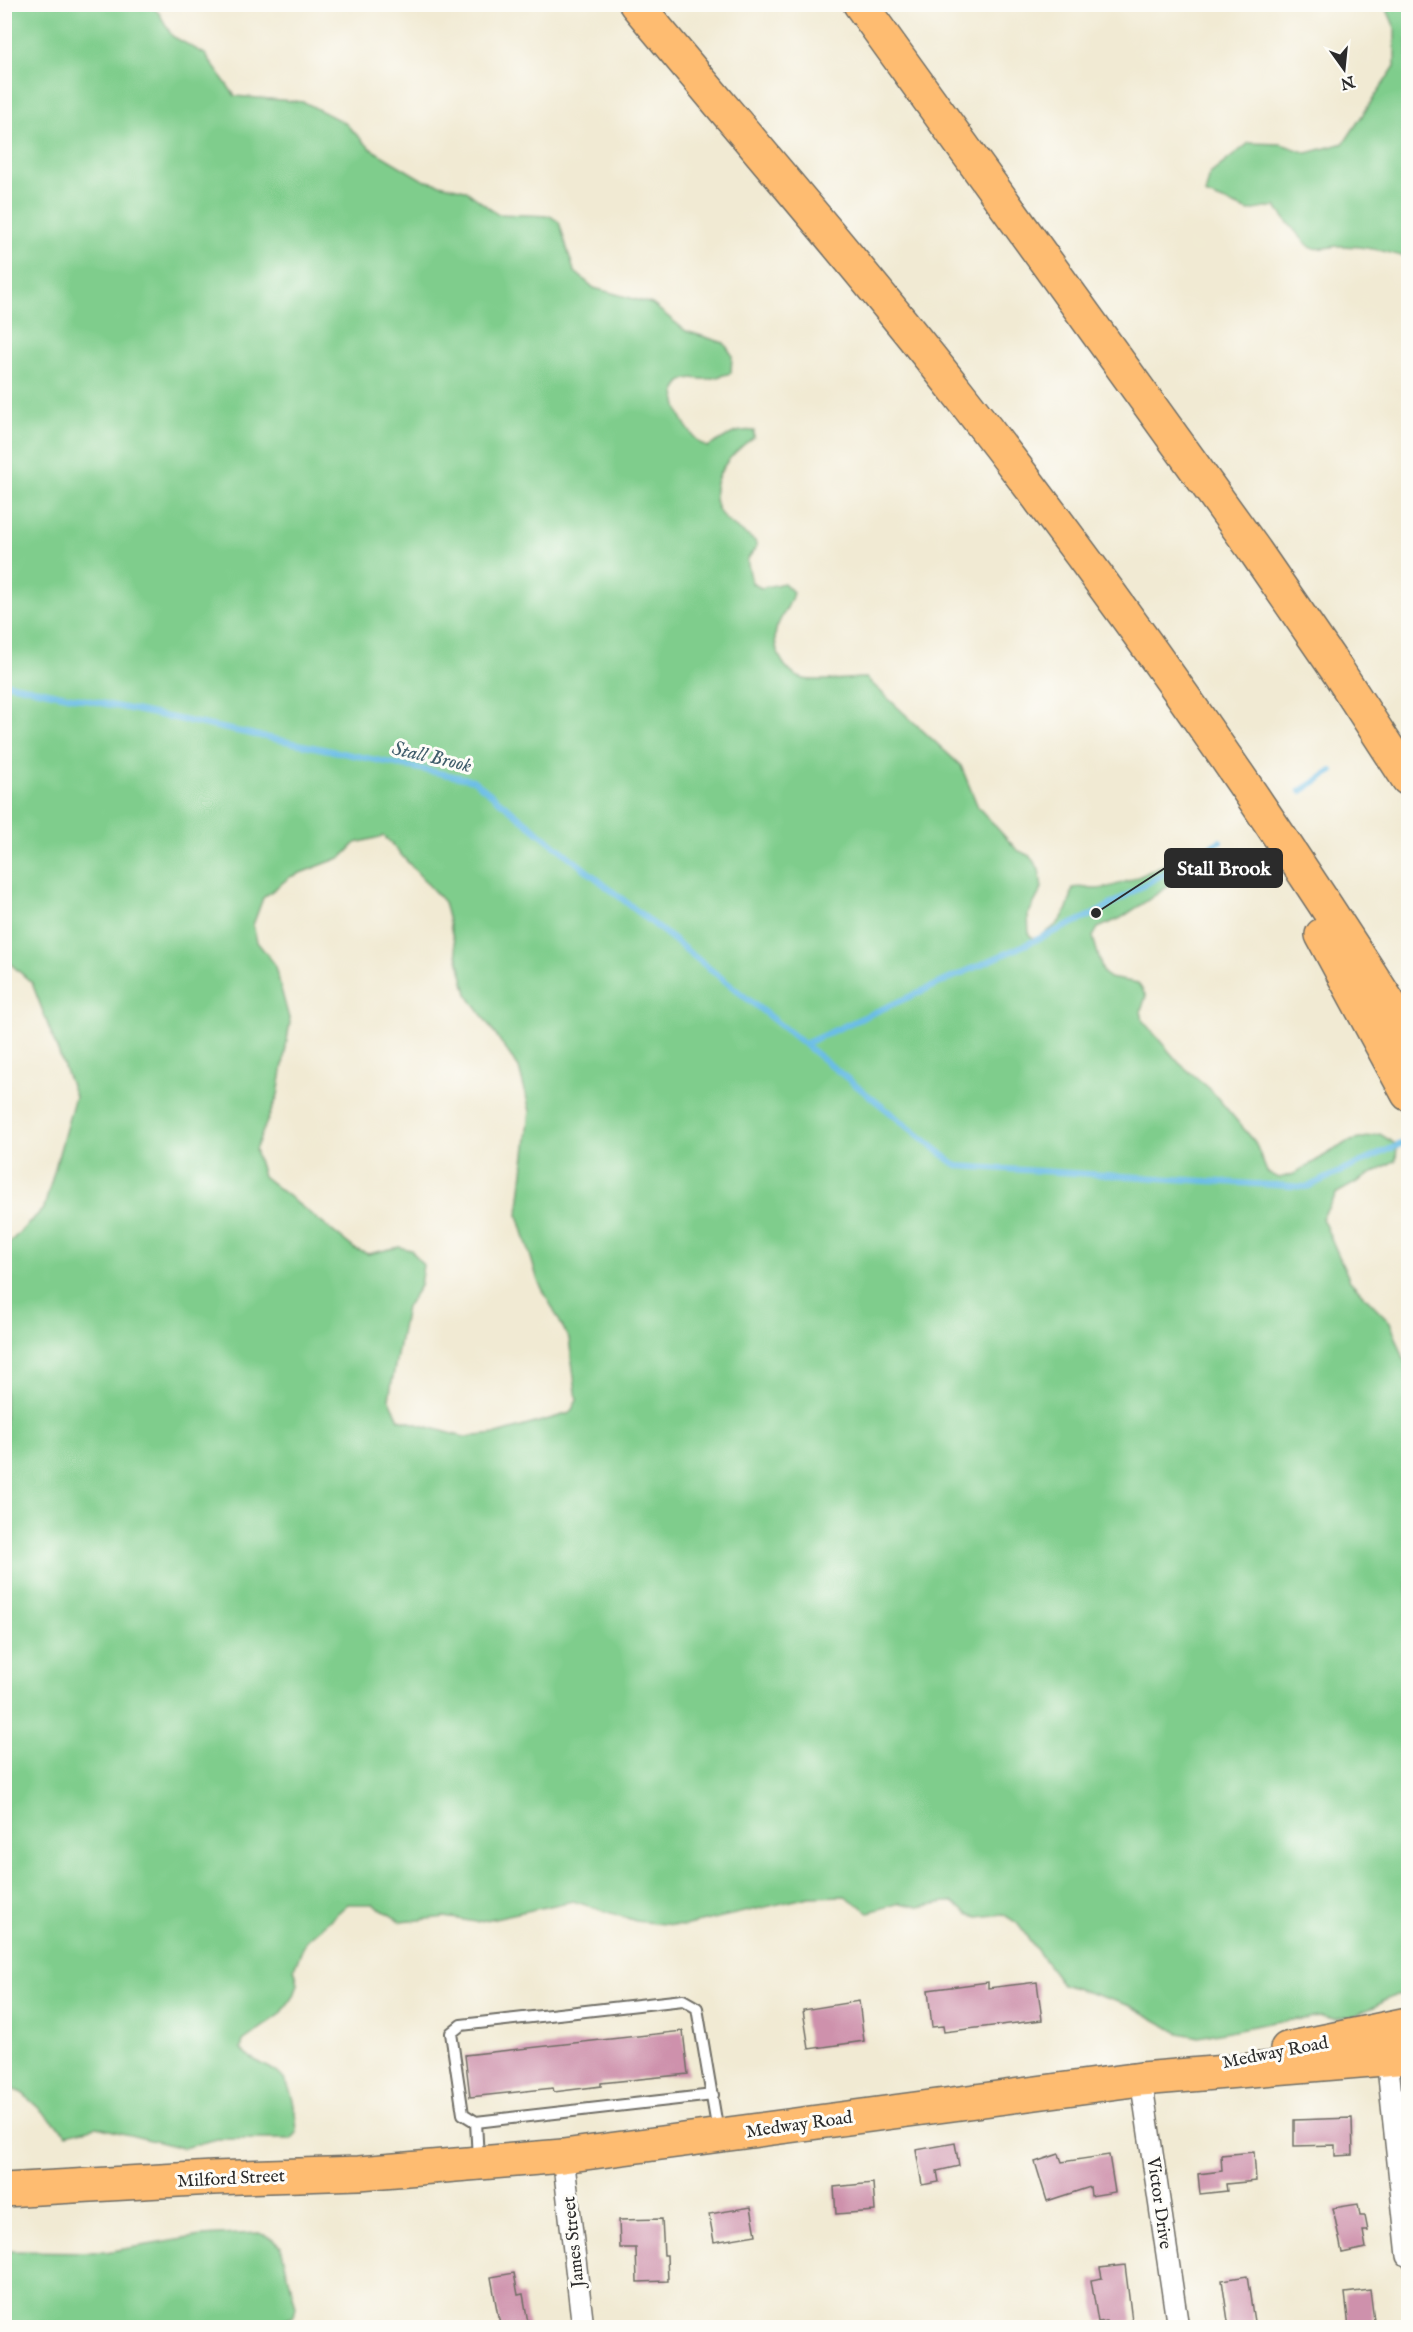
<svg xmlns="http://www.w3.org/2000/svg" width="1413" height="2332" viewBox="0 0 1413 2332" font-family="'IM FELL English',serif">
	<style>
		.green { fill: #7fcd8c; stroke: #557c5c; stroke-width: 1.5; fill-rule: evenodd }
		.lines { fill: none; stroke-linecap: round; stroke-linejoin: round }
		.stream { stroke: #6abde6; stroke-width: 6 }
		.building { fill: #ce91ac }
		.service-casing { stroke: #706e66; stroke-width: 14 }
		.minor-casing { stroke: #706e66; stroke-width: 24 }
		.primary-casing { stroke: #706e66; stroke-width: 36 }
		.motorway-casing { stroke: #706e66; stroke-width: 36 }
		.service { stroke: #fff; stroke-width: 10 }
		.minor { stroke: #fff; stroke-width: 21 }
		.primary { stroke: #febc71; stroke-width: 33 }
		.motorway { stroke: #febc71; stroke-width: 33 }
		.labels { text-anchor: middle; stroke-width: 6; stroke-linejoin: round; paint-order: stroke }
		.street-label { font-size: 18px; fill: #2b2b2b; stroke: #fdfcf7 }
		.water-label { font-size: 20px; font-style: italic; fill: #415e6c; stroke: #fdfcf7 }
		.leader { fill: none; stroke: #2b2b2b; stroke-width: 2 }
		.callout-dot { fill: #2b2b2b; stroke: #fdfcf7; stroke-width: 2 }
		.callout { fill: #2b2b2b; stroke: #2b2b2b; stroke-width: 2 }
		.callout-label { font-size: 20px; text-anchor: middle; font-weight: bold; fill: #fff }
	</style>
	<rect width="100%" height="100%" fill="#fdfcf7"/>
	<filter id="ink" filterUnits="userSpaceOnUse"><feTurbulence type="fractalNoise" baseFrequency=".0167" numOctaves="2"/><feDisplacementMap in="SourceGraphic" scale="12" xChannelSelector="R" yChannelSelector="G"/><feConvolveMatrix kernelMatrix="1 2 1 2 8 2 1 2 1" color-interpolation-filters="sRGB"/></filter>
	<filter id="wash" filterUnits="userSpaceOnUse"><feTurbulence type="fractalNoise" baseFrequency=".008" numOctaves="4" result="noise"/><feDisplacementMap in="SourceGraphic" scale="24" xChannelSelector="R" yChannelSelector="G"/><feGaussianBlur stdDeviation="1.35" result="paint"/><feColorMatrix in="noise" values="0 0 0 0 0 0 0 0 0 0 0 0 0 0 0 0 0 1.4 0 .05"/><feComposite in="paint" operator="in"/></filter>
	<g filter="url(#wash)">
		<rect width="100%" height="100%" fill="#f1ead3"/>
		<path class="green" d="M 5,4 L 150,5 L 159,13 L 172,36 L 205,54 L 235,96 L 304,102 L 345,123 L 371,149 L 423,180 L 465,190 L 497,214 L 550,216 L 559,222 L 574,271 L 594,288 L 652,304 L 686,331 L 724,343 L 732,355 L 731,373 C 723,375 715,378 707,379 C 700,380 691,376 684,380 C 661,393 690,440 707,447 C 724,439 734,428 754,431 L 754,437 C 731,453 704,481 719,511 C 725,523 745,533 755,541 L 757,546 L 747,560 L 752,583 L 761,588 L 784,583 L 793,592 C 791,606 780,616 776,630 C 772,648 784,674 804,679 C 816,682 852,678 866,678 L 961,766 L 978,807 L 1017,850 L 1030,856 L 1039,869 L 1042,888 L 1028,915 L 1029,935 L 1034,939 C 1060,927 1068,914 1073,888 C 1085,885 1086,890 1096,889 C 1106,889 1118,884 1128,881 C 1148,874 1173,855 1195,862 L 1191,871 L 1121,918 L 1098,928 L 1093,937 L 1103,972 L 1109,978 L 1138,983 L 1146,996 L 1141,1011 L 1143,1021 L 1179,1063 L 1209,1088 L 1255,1142 L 1267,1172 L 1279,1178 L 1294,1174 L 1347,1142 L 1380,1134 L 1397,1145 L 1396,1160 L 1337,1193 L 1322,1218 L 1350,1281 L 1390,1322 L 1408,1369 L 1408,1994 L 1396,1995 L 1356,2015 L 1336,2019 L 1321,2017 L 1274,2022 L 1199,2037 L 1179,2033 L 1131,2006 L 1062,1984 L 1017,1923 L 1003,1914 L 978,1917 L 968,1914 L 953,1902 L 945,1902 L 919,1907 L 900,1903 L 869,1912 L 845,1896 L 809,1897 L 683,1926 L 636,1921 L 573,1901 L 476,1922 L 445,1917 L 402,1922 L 372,1904 L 348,1904 L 306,1941 L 294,1968 L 298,1983 L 295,1993 L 281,2014 L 243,2041 L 241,2049 C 251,2062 268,2064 280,2075 C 294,2087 296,2116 297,2133 L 291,2139 L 217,2139 L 183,2148 L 97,2127 L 67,2134 L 22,2093 L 5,2086 L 5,1247 L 44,1208 L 75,1096 L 32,983 L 5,959 ZM 384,836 L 444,902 L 467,994 L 519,1068 L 530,1111 L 518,1215 L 538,1281 L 569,1339 L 577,1400 L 570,1413 L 497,1434 L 464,1437 L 399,1419 L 389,1398 L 406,1307 L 420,1286 L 423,1265 L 411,1250 L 399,1247 L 368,1254 L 355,1249 L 263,1176 L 255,1150 L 278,1095 L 290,1022 L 274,963 L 257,942 L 253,925 L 263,898 L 290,877 L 342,857 L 356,843 Z
			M 1385,5 L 1408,5 L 1408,258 C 1385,251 1365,246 1340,246 C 1332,246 1320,250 1312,248 C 1308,247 1278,212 1276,206 L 1249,211 L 1205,194 L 1210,174 L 1249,143 L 1281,144 L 1307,153 L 1344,143 L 1395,66 L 1395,28 Z
			M 259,2233 L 274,2239 L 281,2246 L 296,2307 L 294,2316 L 284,2320 L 278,2327 L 5,2327 L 5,2251 L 106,2252 L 201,2236 Z"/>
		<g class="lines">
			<path class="stream" d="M 4,683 L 473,780 L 957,1166 L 1307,1187 L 1403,1143
				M 1301,791 L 1332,771
				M 804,1044 L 1096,913 L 1220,841"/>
		</g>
		<g id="blocks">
			<path class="building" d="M 988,1982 L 988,1988 L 1037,1982 L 1042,2020 L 944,2032 L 943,2026 L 932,2027 L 928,1990 Z
				M 859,2001 L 864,2041 L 809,2049 L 803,2010 Z
				M 683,2031 L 688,2074 L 601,2083 L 601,2086 L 554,2092 L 553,2088 L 470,2097 L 465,2055 Z
				M 1352,2118 L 1353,2155 L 1335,2156 L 1335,2145 L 1294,2146 L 1294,2120 Z
				M 955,2143 L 959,2166 L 937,2171 L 939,2182 L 922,2185 L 916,2150 Z
				M 1254,2152 L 1256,2181 L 1226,2184 L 1227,2191 L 1200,2194 L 1198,2174 L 1222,2171 L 1221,2155 Z
				M 1059,2154 L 1062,2162 L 1109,2155 L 1115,2192 L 1091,2196 L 1090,2187 L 1047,2201 L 1035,2162 Z
				M 873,2183 L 875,2211 L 836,2214 L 834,2187 Z
				M 1358,2204 L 1360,2216 L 1365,2216 L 1368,2231 L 1363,2231 L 1366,2248 L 1342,2253 L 1333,2208 Z
				M 751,2207 L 756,2235 L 714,2242 L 709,2214 Z
				M 662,2219 L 664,2255 L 667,2255 L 668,2281 L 637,2282 L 636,2248 L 620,2248 L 619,2220 Z
				M 1125,2265 L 1132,2321 L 1107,2324 L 1106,2321 L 1098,2322 L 1091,2280 L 1102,2278 L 1100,2268 Z
				M 514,2273 L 518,2295 L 523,2294 L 529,2328 L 502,2328 L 498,2316 L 491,2277 Z
				M 1247,2276 L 1255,2328 L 1229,2328 L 1222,2280 Z
				M 1370,2290 L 1375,2328 L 1349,2328 L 1345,2293 Z"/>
		</g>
	</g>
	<g filter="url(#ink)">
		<use href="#blocks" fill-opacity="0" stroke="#706e66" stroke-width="1.5"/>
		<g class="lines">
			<g class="service-casing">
				<path id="service" d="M 476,2122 L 713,2095
					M 478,2159 L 476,2122 L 463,2114 L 451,2033 L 461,2025 L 683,2000 L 697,2008 L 718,2132"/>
			</g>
			<g class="minor-casing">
				<path id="minor" d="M 1386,2048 L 1408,2256
					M 1141,2079 L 1178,2328
					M 563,2156 L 583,2328"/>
			</g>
			<g class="primary-casing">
				<path id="primary" d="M 1287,2049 L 1408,2024
					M 4,2190 L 213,2178 L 359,2173 L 563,2156 L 1141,2079 L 1408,2057"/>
			</g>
			<g class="motorway-casing">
				<path id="motorway" d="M 636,4 C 745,135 857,264 962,398 C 1122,602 1269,814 1408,1033
					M 860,4 L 1255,551 L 1339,673 L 1408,779
					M 1322,935 L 1408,1094"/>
			</g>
			<use href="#service" class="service"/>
			<use href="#minor" class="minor"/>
			<use href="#primary" class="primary"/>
			<use href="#motorway" class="motorway"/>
		</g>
	</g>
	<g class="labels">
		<g class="street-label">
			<text transform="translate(1275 2052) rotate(-11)" y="6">Medway Road</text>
			<text transform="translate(799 2124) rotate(-8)" y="6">Medway Road</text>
			<text transform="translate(231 2178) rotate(-3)" y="6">Milford Street</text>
			<text transform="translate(1160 2203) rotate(82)" y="6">Victor Drive</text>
			<text transform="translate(573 2242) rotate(-96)" y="6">James Street</text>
		</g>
		<g class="water-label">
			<text transform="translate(432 756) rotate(13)" y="7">Stall Brook</text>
		</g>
	</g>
	<path class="leader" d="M1096 913L1165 868"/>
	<circle class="callout-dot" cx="1096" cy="913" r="6"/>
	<rect class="callout" x="1165" y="849" width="117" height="38" rx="6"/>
	<g class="callout-label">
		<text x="1224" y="875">Stall Brook</text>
	</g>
	<rect width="1413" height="2332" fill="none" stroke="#fdfcf7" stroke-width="24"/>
	<g transform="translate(1344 69) rotate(165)" stroke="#fdfcf7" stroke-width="4.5" paint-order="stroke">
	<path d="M0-4.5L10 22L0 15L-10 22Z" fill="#2b2b2b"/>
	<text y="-9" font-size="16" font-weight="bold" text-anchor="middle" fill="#2b2b2b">N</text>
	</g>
</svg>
